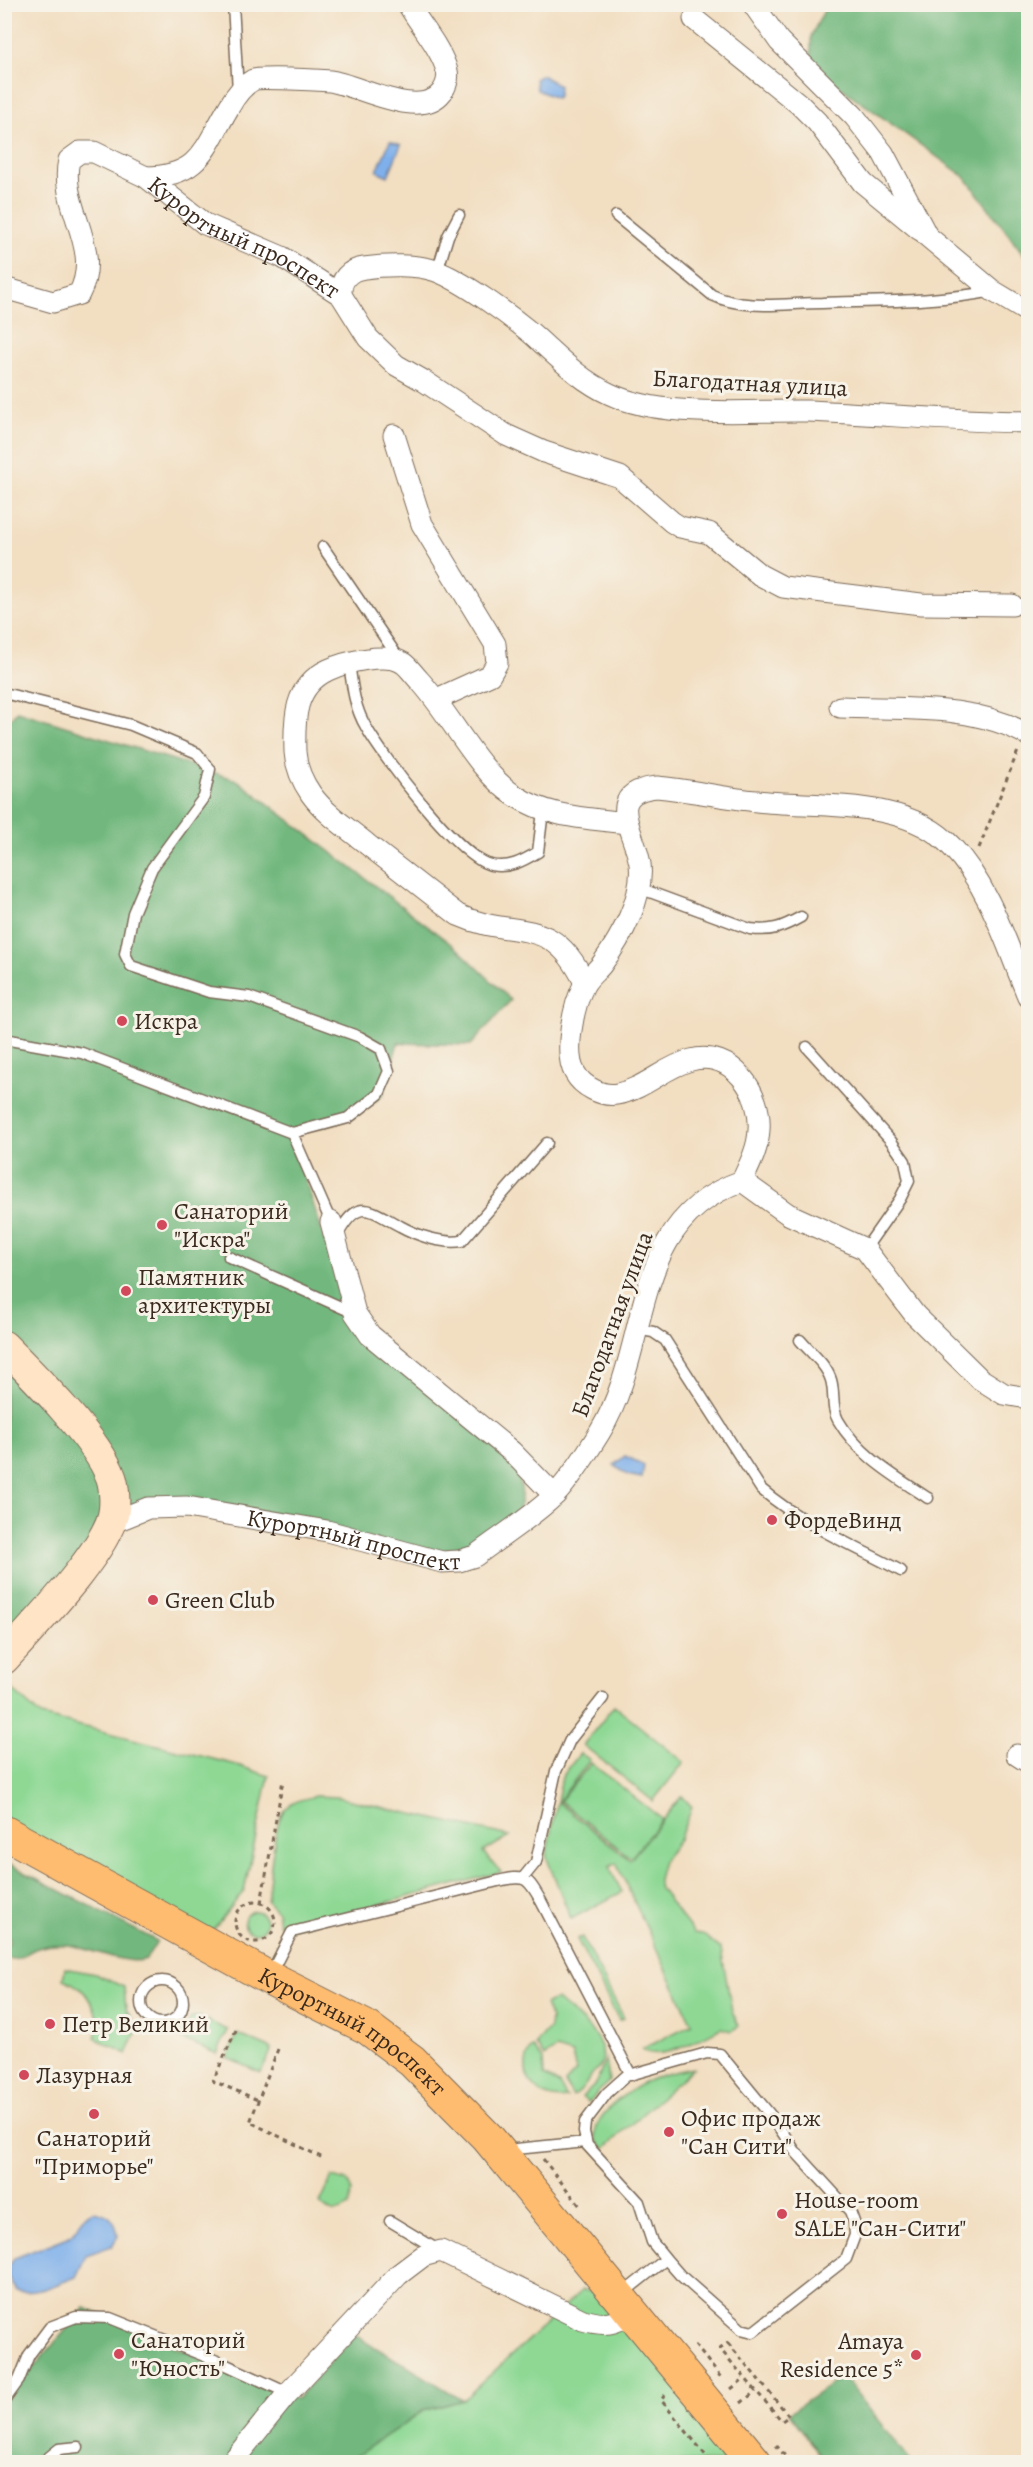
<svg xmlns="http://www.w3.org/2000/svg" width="1033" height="2467" viewBox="0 0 1033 2467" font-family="Alegreya,serif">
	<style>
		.green { fill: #8ed894; stroke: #648159; stroke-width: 1.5 }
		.forest { fill: #72b87e; stroke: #56714e; stroke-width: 1.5 }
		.water { fill: #7fb0eb; stroke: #5d6d84; stroke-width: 1.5 }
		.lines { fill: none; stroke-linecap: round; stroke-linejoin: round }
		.lane-casing { stroke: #7b6957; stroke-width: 13 }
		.street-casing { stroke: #7b6957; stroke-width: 23 }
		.secondary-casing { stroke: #7b6957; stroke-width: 32 }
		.primary-casing { stroke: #7b6957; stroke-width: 35 }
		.path { stroke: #7b6957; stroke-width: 3; stroke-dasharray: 4.5 4.5; stroke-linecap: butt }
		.lane { stroke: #fff; stroke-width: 10 }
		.street { stroke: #fff; stroke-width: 21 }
		.secondary { stroke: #ffe4c6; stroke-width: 30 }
		.primary { stroke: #febc70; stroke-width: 33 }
		.poi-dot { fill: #d1495b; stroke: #f7f3e8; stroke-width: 2 }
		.labels { text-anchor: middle; stroke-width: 6; stroke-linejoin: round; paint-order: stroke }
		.street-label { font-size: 24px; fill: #3b2a1e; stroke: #f7f3e8 }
		.poi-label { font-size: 24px; fill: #3b2a1e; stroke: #f7f3e8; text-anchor: start }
	</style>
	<rect width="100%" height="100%" fill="#f7f3e8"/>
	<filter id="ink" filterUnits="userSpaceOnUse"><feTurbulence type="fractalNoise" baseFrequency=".0167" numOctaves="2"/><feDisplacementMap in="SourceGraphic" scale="12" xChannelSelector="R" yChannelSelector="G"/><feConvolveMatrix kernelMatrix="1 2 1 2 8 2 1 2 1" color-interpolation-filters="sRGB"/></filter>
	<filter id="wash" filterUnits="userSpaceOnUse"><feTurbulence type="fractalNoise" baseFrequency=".008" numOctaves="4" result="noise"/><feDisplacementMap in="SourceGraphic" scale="24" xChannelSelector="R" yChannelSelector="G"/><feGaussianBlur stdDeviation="1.35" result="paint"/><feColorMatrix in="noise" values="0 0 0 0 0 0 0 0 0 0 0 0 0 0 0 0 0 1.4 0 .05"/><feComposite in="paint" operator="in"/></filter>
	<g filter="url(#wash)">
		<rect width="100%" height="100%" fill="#f2dec1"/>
		<path class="green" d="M 4,1682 L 41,1716 L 237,1765 L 269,1776 L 244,1891 L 207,1937 L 5,1833 Z
			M 614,1706 L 684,1762 L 653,1801 L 583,1745 Z
			M 580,1753 L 590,1760 L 558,1802 L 630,1860 L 682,1796 L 692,1807 L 679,1840 L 663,1861 L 658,1879 L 660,1889 L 694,1933 L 702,1934 L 721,1949 L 732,2011 L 739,2026 L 731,2031 L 721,2028 C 703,2037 660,2064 642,2049 L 692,2024 L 616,1863 L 609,1867 L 622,1892 L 571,1919 L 546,1856 L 562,1777 Z
			M 591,1763 L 662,1819 L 631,1858 L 560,1801 Z
			M 315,1796 L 337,1797 L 510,1836 L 483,1852 L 501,1872 L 292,1928 L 279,1924 L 277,1911 L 267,1901 C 270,1881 273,1823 285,1809 C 293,1801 304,1799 315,1796 Z
			M244 1922a11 11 0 1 1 22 0a11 11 0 1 1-22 0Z
			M 582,1937 L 624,2018 L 619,2020 L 577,1939 Z
			M 65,1968 L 95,1974 L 124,1987 L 126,2009 L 138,2028 L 127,2054 L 95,2038 C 103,2012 88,1988 63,1979 Z
			M 557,1999 C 573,2014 608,2037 602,2062 C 600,2069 594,2070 591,2076 C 585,2085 582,2091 573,2097 L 565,2083 L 576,2071 L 572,2054 L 556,2049 L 544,2057 L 536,2044 L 550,2028 L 551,2018 L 545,2005 Z
			M 191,2017 L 200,2017 L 228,2030 L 217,2054 L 176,2036 L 187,2027 Z
			M 237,2034 L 272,2049 L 261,2073 L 227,2058 Z
			M 533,2047 L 543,2060 L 544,2076 L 559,2084 L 567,2098 C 538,2104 513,2072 533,2047 Z
			M 606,2059 L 609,2081 L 588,2103 L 582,2097 L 595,2085 Z
			M 693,2068 L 604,2149 C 574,2125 632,2087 652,2079 C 664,2073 679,2071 693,2068 Z
			M 332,2177 L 347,2181 L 352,2191 L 349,2206 C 338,2214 328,2214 320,2203 Z
			M 582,2290 L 596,2292 L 752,2462 L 347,2462 L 423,2411 L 463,2400 Z"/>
		<path class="forest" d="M 827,5 L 1028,5 L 1028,260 L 965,177 L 811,66 L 811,36 Z
			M 17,711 L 237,780 L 460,951 L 511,1000 L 471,1045 L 398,1043 L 383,1095 L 352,1118 L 291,1135 L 348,1312 L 494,1448 C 504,1458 519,1471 521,1486 C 528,1530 469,1545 437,1552 L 188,1505 L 114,1519 L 5,1656 L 4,725 Z
			M 5,1862 L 157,1941 L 146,1959 C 129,1967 88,1947 68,1945 C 56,1944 45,1945 35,1949 C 24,1954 17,1962 5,1958 L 5,1947 L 9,1943 L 9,1936 L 5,1934 Z
			M 85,2308 L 296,2399 L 355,2335 L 463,2400 L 423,2411 L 347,2462 L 5,2462 L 5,2400 Z
			M 843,2376 L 911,2462 L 826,2462 L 789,2413 Z"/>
		<path class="water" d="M 542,75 L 559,86 L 558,96 L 556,98 L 537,90 L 535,79 Z
			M 390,141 L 401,145 L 388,176 L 377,171 Z
			M 625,1456 L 644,1465 L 642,1478 L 627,1475 L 614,1465 Z
			M 93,2211 C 109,2213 116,2220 118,2236 L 112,2246 L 86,2255 L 76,2277 C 57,2284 37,2295 17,2291 C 6,2280 5,2269 15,2258 L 68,2237 C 79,2230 79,2217 93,2211 Z"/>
	</g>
	<g filter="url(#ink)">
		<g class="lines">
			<g class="lane-casing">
				<path id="lane" d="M 233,4 L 238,91
					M 616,216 L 712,295 C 745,311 786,303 822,303 C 879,301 937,302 993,291
					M 437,272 L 448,236 L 459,215
					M 323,547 L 400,660
					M 349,662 C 352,685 354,707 366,727 C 382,756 460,859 491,865 C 509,869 523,861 538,852 L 543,811
					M 4,693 L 131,725 L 197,753 L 210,769 L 204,797 L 152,868 L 133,913 L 125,954 L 131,966 L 209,992 L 249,997 L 360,1037 L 381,1049 L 389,1071 L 379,1094 L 348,1118 L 292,1133 L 331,1222
					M 639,888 L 750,929 C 771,932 783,927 801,917
					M 4,1039 L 82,1053 L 292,1133
					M 807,1047 L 891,1141 L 905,1161 L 909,1181 L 900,1199 L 865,1249
					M 337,1236 C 359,1196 369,1210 400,1226 C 418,1236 442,1244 462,1241 L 547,1143
					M 229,1257 L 354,1313
					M 636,1329 L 653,1332 L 665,1340 L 761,1489 C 802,1524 854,1546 901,1571
					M 800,1340 C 810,1352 826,1364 831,1380 C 835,1393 831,1408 838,1420 C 858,1455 896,1477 928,1498
					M 523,1878 L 536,1862 L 556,1771 L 570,1740 L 603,1698
					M 270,1975 L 292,1932 L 498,1881 C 525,1875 527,1876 541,1901 L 631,2075
					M141 2002a21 21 0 1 1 42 0a21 21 0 1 1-42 0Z
					M 506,2150 L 586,2142
					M 390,2221 L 438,2250
					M 622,2294 L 666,2259 L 652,2242 L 639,2202 L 587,2145 L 584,2132 L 585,2122 L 607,2093 L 626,2076 L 707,2053 L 720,2054 L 772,2117 L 795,2151 L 850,2211 L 854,2222 L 855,2235 L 846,2259 L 753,2332 L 741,2329 L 680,2275 L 666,2259
					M 4,2401 L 19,2380 L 29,2355 L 50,2327 L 76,2317 L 110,2318 L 222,2363 L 288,2393
					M 43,2462 L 59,2449 L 78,2447"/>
			</g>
			<g class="street-casing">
				<g id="street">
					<path d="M 753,4 L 779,41 L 854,116 L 883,153 L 927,236 L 993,291 L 1028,312"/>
					<path d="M 694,19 L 799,104 L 817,122 L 863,183 L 920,230"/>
					<path d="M 146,177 C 201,176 204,149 229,107 C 235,96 242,86 253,80 C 259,77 320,80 330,81 C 359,85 420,121 442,92 C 446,86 449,79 447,71 C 441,48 420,25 408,4"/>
					<path id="s1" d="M 4,288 L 53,302 L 79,294 C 104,247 58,207 69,160 L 80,152 L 94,152 L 146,177 L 205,224 L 282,257 L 341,295 L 368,338 L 396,365 L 424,381 L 506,435 L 544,452 L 620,477 L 672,522 L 680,527 L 709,533 L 760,575 L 783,587 L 921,604 L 1012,605"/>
					<path d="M 341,295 C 340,279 349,270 364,268 C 385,265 417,264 436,271 C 463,281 509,315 531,333 C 556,355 579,380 610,394 C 663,419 748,410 807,411 C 881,414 954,421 1028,422"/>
					<path d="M 394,435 L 422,524 L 495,644 L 497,663 L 490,675 L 437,699"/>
					<path d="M 840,707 C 903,710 973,703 1028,735"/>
					<path d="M 585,983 C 551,911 515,941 458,915 C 428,892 398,868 368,845 C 349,829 326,815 311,794 C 302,781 296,767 295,752 C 294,719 294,686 328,670 C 345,662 386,652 403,663 C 409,667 414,675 419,680 C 450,713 477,771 514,795 C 549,818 587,818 627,823"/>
					<path d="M 742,1181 L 788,1214 L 865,1249 L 915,1315 L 980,1379 L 1004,1394 L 1028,1398"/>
					<path d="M 331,1222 L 355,1313 L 370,1335 L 512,1452 L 554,1495"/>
					<path id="s2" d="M 111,1523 L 148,1508 L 187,1507 L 327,1531 L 442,1562 L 459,1561 L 475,1556 C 501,1536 531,1518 555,1495 C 572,1477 587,1453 600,1432 C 653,1345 627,1221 742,1181 C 750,1164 758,1149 759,1130 C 762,1093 732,1049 691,1060 C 664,1067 645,1089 617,1094 C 602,1097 582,1086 575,1073 C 563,1053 574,1004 584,985 C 588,977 597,971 602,964 C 621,938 644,897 640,864 C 635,832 602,792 657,787 C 691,790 723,798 757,801 C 819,808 906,797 952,847 C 990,887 1007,946 1028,996"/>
					<path d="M 1017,1755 L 1028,1762"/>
					<path d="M 232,2462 L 288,2393 L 398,2275 L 423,2256 L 441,2251 L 583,2320 C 605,2326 614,2325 633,2312"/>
				</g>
			</g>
			<g class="secondary-casing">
				<path id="secondary" d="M 4,1346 C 33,1375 98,1440 111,1477 C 114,1485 115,1500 114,1509 C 112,1545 31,1629 4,1659"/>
			</g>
			<g class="primary-casing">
				<g id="primary">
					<path id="s3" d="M 4,1832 L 269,1978 L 368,2028 L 412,2061 L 488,2138 L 755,2462"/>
				</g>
			</g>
			<path class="path" d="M 979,848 L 1018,751
				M235 1922a20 20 0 1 1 40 0a20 20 0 1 1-40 0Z
				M 261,1903 L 283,1780
				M 236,2030 L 213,2081 L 258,2100
				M 278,2049 L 250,2122 L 325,2159
				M 543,2159 L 580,2206
				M 728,2343 L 789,2416 L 782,2421 L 720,2349 Z
				M 695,2345 L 723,2380
				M 731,2389 L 745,2378
				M 665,2395 L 661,2400 L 711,2462
				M 741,2403 L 756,2391
				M 776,2445 L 790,2462"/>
			<use href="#lane" class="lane"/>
			<use href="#street" class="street"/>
			<use href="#secondary" class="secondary"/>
			<use href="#primary" class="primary"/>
		</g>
	</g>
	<g class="poi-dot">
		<circle cx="122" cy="1021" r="6"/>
		<circle cx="162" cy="1225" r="6"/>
		<circle cx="126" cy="1291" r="6"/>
		<circle cx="772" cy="1520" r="6"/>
		<circle cx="153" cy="1600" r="6"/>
		<circle cx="50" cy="2024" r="6"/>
		<circle cx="24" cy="2075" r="6"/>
		<circle cx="94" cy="2114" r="6"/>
		<circle cx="669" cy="2132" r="6"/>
		<circle cx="782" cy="2214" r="6"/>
		<circle cx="119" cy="2354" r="6"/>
		<circle cx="916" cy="2355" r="6"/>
	</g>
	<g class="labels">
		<g class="street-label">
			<text dy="8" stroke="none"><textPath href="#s1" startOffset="417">Курортный проспект</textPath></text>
			<text transform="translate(750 383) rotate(3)" y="8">Благодатная улица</text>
			<text transform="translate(612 1324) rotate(-70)" y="8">Благодатная улица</text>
			<text dy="8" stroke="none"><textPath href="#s2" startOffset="249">Курортный проспект</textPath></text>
			<text dy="8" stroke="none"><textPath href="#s3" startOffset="402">Курортный проспект</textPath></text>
		</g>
		<g class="poi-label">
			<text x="134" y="1029">Искра</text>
			<text x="174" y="1219">Санаторий<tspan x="174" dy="28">"Искра"</tspan></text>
			<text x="138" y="1285">Памятник<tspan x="138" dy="28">архитектуры</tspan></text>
			<text x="784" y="1528">ФордеВинд</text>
			<text x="165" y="1608">Green Club</text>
			<text x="62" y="2032">Петр Великий</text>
			<text x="36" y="2083">Лазурная</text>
			<text x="681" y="2126">Офис продаж<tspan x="681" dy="28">"Сан Сити"</tspan></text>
			<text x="94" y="2146" text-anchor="middle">Санаторий<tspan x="94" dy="28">"Приморье"</tspan></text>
			<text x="794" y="2208">House-room<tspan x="794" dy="28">SALE "Сан-Сити"</tspan></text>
			<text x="131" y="2348">Санаторий<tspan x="131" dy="28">"Юность"</tspan></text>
			<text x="904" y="2349" text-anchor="end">Amaya<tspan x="904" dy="28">Residence 5*</tspan></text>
		</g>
	</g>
	<rect width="1033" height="2467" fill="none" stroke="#f7f3e8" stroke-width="24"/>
</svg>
